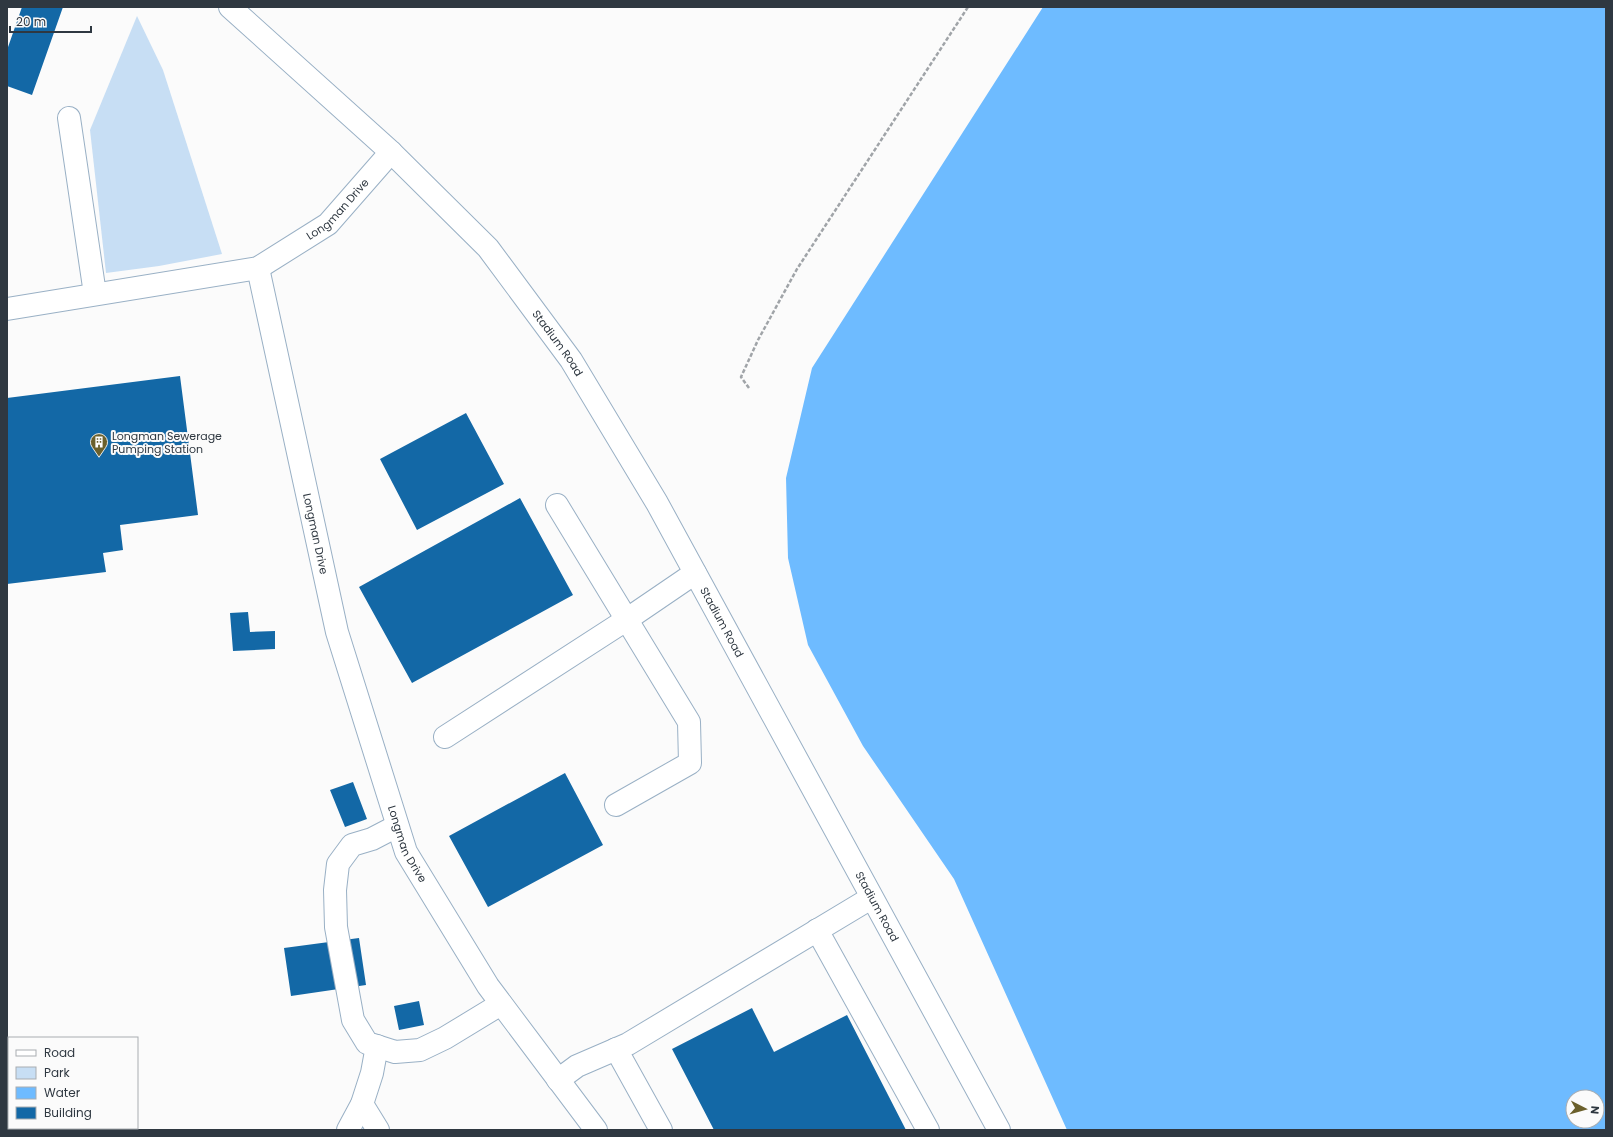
<svg xmlns="http://www.w3.org/2000/svg" width="1613" height="1137" viewBox="0 0 1613 1137" font-family="Poppins,sans-serif">
	<style>
		.green { fill: #c7def4 }
		.water { fill: #6ebbff; fill-rule: evenodd }
		.building { fill: #1368a6 }
		.lines { fill: none; stroke-linecap: round; stroke-linejoin: round }
		.minor-casing { stroke: #99b0c5; stroke-width: 24 }
		.path { stroke: #a0a4a8; stroke-width: 2.5; stroke-dasharray: 4 2; stroke-linecap: butt }
		.minor { stroke: #fff; stroke-width: 22 }
		.labels { text-anchor: middle; stroke-width: 4; stroke-linejoin: round; paint-order: stroke }
		.street-label { font-size: 11px; fill: #2f3841; stroke: #fbfbfb }
		.poi-label { font-size: 11px; fill: #2f3841; stroke: #fbfbfb; text-anchor: start }
	</style>
	<rect width="100%" height="100%" fill="#fbfbfb"/>
	<path class="green" d="M 137,16 L 163,70 L 222,254 L 159,266 L 106,273 L 90,130 Z"/>
	<path class="water" d="M 1043,7 L 1606,7 L 1606,1130 L 1067,1130 L 954,879 L 863,746 L 808,645 L 788,558 L 786,478 L 812,368 ZM 1573,1097 L 1597,1097 L 1597,1121 L 1573,1121 Z"/>
	<path class="building" d="M 22,7 L 63,7 L 32,95 L 7,86 L 7,50 Z
		M 180,376 L 198,515 L 120,525 L 123,550 L 103,553 L 106,572 L 7,584 L 7,398 Z
		M 466,413 L 504,484 L 417,530 L 380,459 Z
		M 520,498 L 573,595 L 412,683 L 359,587 Z
		M 248,612 L 250,632 L 275,631 L 275,649 L 233,651 L 230,613 Z
		M 565,773 L 603,845 L 488,907 L 449,836 Z
		M 353,782 L 367,819 L 345,827 L 330,790 Z
		M 359,938 L 366,985 L 291,996 L 284,948 Z
		M 419,1001 L 424,1025 L 399,1030 L 394,1006 Z
		M 752,1008 L 774,1052 L 847,1015 L 906,1130 L 714,1130 L 672,1049 Z"/>
	<g class="lines">
		<g class="minor-casing">
			<g id="minor">
				<path id="s1" d="M 230,7 L 391,152 L 488,248 L 571,360 L 657,503 L 999,1130"/>
				<path d="M 69,118 L 95,294"/>
				<path id="s2" d="M 258,268 L 337,632 L 406,852 L 488,986 L 596,1130"/>
				<path id="s3" d="M 7,309 L 258,268 L 328,224 L 391,152"/>
				<path d="M 557,505 L 689,722 L 690,763 L 616,805"/>
				<path d="M 445,737 L 626,620 L 695,573"/>
				<path d="M 397,826 L 372,839 L 352,845 L 338,864 L 335,890 L 336,927 L 353,1020 L 367,1043 L 395,1052 L 420,1050 L 445,1038 L 501,1004"/>
				<path d="M 817,930 L 928,1130"/>
				<path d="M 616,1049 L 661,1130"/>
				<path d="M 558,1080 L 577,1066 L 628,1044 L 871,898"/>
				<path d="M 362,1104 L 378,1130"/>
				<path d="M 348,1130 L 362,1104 L 372,1073 L 377,1046"/>
			</g>
		</g>
		<path class="path" d="M 749,388 L 741,377 L 758,340 L 797,269 L 968,7"/>
		<use href="#minor" class="minor"/>
	</g>
	<defs>
		<g id="building-pin" transform="scale(0.9)"><path d="M0 17L-7.5 6A9.5 9.5 0 1 1 7.5 6Z" fill="#6b602c" stroke="#fbfbfb"/><path d="M-4-6H4V6H1V3H-1V6H-4ZM-2.5-4.3h1.7v1.8h-1.7ZM.8-4.3h1.7v1.8H.8ZM-2.5-1h1.7V.8h-1.7ZM.8-1h1.7V.8H.8Z" fill="#fff"/></g>
	</defs>
	<g fill-rule="evenodd">
		<use href="#building-pin" x="99" y="442"/>
	</g>
	<g class="labels">
		<g class="street-label">
			<text dy="4" stroke="none"><textPath href="#s3" startOffset="354">Longman Drive</textPath></text>
			<text dy="4" stroke="none"><textPath href="#s1" startOffset="471">Stadium Road</textPath></text>
			<text dy="4" stroke="none"><textPath href="#s2" startOffset="272">Longman Drive</textPath></text>
			<text dy="4" stroke="none"><textPath href="#s1" startOffset="795">Stadium Road</textPath></text>
			<text dy="4" stroke="none"><textPath href="#s2" startOffset="596">Longman Drive</textPath></text>
			<text dy="4" stroke="none"><textPath href="#s1" startOffset="1119">Stadium Road</textPath></text>
		</g>
		<g class="poi-label">
			<text x="112" y="440">Longman Sewerage<tspan x="112" dy="13">Pumping Station</tspan></text>
		</g>
	</g>
	<rect width="1613" height="1137" fill="none" stroke="#2f3841" stroke-width="16"/>
	<rect x="8" y="1037" width="130" height="92" fill="#fbfbfb" stroke="#a9adb1"/>
	<rect x="16" y="1050" width="20" height="6" fill="#ffffff" stroke="#a9adb1"/>
	<text x="44" y="1057" font-size="12" fill="#2f3841">Road</text>
	<rect x="16" y="1067" width="20" height="12" fill="#c7def4" stroke="#a9adb1"/>
	<text x="44" y="1077" font-size="12" fill="#2f3841">Park</text>
	<rect x="16" y="1087" width="20" height="12" fill="#6ebbff" stroke="#a9adb1"/>
	<text x="44" y="1097" font-size="12" fill="#2f3841">Water</text>
	<rect x="16" y="1107" width="20" height="12" fill="#1368a6" stroke="#a9adb1"/>
	<text x="44" y="1117" font-size="12" fill="#2f3841">Building</text>
	<g transform="translate(1585 1109) rotate(96)"><circle r="19" fill="#fbfbfb" stroke="#a9adb1"/>
	<path d="M0-3L7 15L0 10L-7 15Z" fill="#6b602c"/>
	<text y="-6" font-size="11" font-weight="bold" text-anchor="middle" fill="#2f3841">N</text>
	</g>
	<path d="M10 26v6h81v-6" fill="none" stroke="#2f3841" stroke-width="2"/>
	<text x="16" y="26" font-size="12" fill="#2f3841" stroke="#fbfbfb" stroke-width="3" paint-order="stroke">20 m</text>
</svg>
